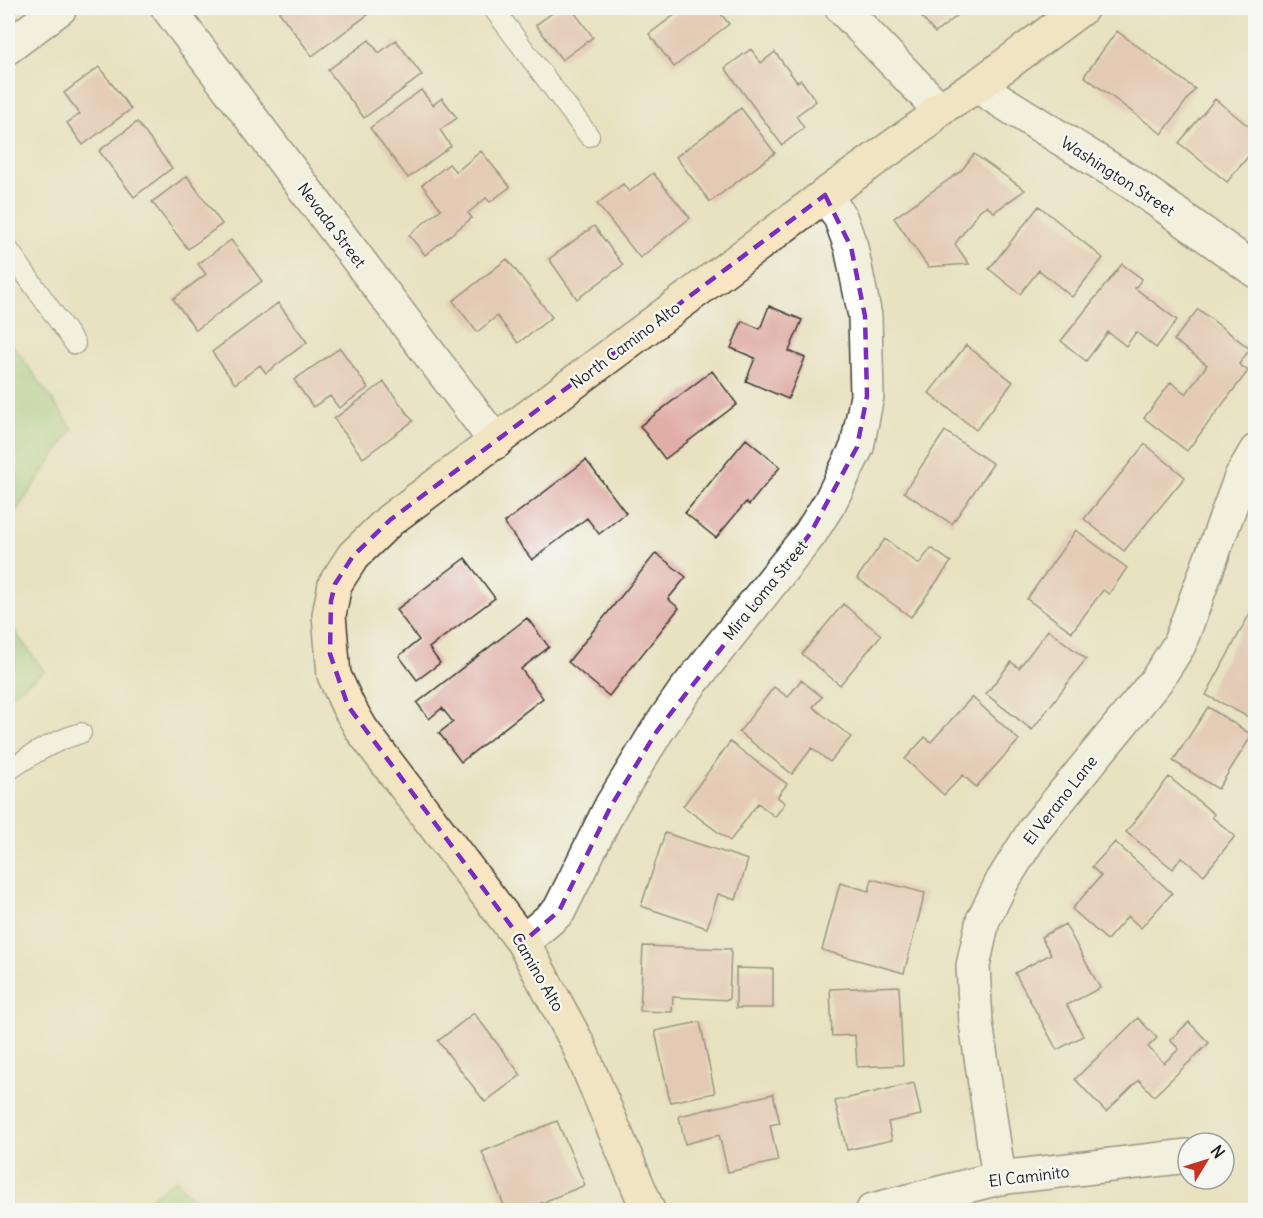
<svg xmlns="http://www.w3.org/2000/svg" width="1263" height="1218" viewBox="0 0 1263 1218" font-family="Delius,sans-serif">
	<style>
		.green { fill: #8fc97d; stroke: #56724c; stroke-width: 1.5 }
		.building { fill: #e0aea7 }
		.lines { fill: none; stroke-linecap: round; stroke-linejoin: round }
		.lane-casing { stroke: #3b3a35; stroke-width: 22 }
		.street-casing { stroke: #3b3a35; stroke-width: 36 }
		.secondary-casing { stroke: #3b3a35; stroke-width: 36 }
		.lane { stroke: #fff; stroke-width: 20 }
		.street { stroke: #fff; stroke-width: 33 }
		.secondary { stroke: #fbe6c4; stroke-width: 33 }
		.marked { fill: none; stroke: #7b2cbf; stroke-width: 4.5; stroke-dasharray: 12 8; stroke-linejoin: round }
		.labels { text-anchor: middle; stroke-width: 5; stroke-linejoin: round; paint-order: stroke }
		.street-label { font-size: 16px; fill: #1c1c1c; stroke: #f6f6f2 }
	</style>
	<rect width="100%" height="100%" fill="#f6f6f2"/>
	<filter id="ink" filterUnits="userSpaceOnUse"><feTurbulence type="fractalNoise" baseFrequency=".0167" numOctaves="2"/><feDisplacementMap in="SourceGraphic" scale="12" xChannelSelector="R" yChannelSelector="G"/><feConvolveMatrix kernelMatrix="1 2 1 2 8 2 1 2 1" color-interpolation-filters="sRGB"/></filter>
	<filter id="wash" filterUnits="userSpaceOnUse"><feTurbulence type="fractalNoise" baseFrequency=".008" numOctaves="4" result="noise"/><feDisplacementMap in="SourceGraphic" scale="24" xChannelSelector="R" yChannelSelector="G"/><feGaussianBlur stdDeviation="1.35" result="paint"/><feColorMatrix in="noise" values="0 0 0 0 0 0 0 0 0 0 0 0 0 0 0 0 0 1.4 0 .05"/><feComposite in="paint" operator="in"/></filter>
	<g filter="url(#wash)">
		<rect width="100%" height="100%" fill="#e8e2c1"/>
		<path class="green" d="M 8,338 L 73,429 L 8,523 Z
			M 8,622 L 44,671 L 8,697 Z
			M 176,1179 L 201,1210 L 134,1210 Z"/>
		<g id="blocks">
			<path class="building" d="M 285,8 L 366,8 L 370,13 L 312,56 L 279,12 Z
				M 559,8 L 571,8 L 593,37 L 562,60 L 536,25 Z
				M 684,8 L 716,8 L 729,24 L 674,67 L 649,34 Z
				M 914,8 L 967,8 L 935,33 Z
				M 1117,31 L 1195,89 L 1162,134 L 1084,76 Z
				M 369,40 L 379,53 L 396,40 L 422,75 L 364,118 L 328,70 Z
				M 751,49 L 761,63 L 775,52 L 797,82 L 801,80 L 816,101 L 796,116 L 804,128 L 782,145 L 725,68 Z
				M 99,67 L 131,109 L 83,145 L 67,123 L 80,114 L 64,93 Z
				M 421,90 L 433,105 L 442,98 L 457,118 L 440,130 L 451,146 L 408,178 L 370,128 Z
				M 1215,99 L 1256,132 L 1256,147 L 1227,182 L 1179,143 Z
				M 741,108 L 775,153 L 710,202 L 676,157 Z
				M 137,122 L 172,168 L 134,197 L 99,151 Z
				M 481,151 L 510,187 L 490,202 L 486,198 L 468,213 L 472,218 L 425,255 L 409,235 L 441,209 L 422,185 L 449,164 L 456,172 Z
				M 974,154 L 1025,190 L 994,212 L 986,206 L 980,210 L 955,244 L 969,264 L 928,267 L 894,218 L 961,171 Z
				M 653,173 L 690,218 L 640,258 L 597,204 L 623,184 L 629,192 Z
				M 187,176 L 222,224 L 188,249 L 152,202 Z
				M 1039,206 L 1103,258 L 1072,297 L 1039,270 L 1020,294 L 989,269 Z
				M 594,226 L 623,265 L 577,299 L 549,259 Z
				M 231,240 L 262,281 L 196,330 L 173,299 L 206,274 L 198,264 Z
				M 507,259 L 552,317 L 518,343 L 497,316 L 477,332 L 453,301 Z
				M 1122,264 L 1142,279 L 1135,288 L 1177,320 L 1156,348 L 1136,332 L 1126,346 L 1108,332 L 1086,361 L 1061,341 Z
				M 278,303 L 307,342 L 266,373 L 260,365 L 235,384 L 212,352 Z
				M 769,306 L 802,320 L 789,351 L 805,358 L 788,399 L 746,381 L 755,358 L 731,348 L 742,321 L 760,329 Z
				M 1198,309 L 1250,349 L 1239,364 L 1248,371 L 1187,451 L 1144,418 L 1171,382 L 1186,394 L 1207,365 L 1174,340 Z
				M 966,345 L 1013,382 L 976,430 L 929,393 Z
				M 340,348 L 368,388 L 339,408 L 330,396 L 313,407 L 294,380 Z
				M 712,371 L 737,404 L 665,459 L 640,426 Z
				M 384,382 L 413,421 L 363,458 L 334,419 Z
				M 945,431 L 993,464 L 952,524 L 904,492 Z
				M 746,439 L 780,467 L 749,505 L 746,502 L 716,538 L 685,513 Z
				M 1145,444 L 1185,477 L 1124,551 L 1084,519 Z
				M 586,460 L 626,513 L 599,534 L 587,518 L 532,560 L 504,523 Z
				M 1076,530 L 1127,568 L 1109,594 L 1103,590 L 1072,632 L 1027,599 Z
				M 885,539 L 919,564 L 931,548 L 951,562 L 911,617 L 857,578 Z
				M 656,553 L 686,577 L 668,599 L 679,608 L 609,696 L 568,662 Z
				M 465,558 L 495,598 L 429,648 L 440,663 L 417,680 L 399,656 L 419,640 L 396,610 Z
				M 1256,602 L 1256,721 L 1206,695 Z
				M 843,604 L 881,635 L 840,685 L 802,654 Z
				M 527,618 L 549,647 L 521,669 L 543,698 L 461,762 L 439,733 L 453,722 L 442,708 L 429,719 L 417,703 Z
				M 1048,630 L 1086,659 L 1032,730 L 986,694 L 1011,662 L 1019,668 Z
				M 801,680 L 822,697 L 813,707 L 851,737 L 830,762 L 812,748 L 792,774 L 739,732 L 774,687 L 788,697 Z
				M 972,697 L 1019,740 L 976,787 L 963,775 L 944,795 L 905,759 L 925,737 L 931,742 Z
				M 1208,707 L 1252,735 L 1218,789 L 1173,761 Z
				M 730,742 L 787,784 L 777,797 L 785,803 L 775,817 L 758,803 L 730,841 L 683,806 Z
				M 1169,777 L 1214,814 L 1212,817 L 1235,836 L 1204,875 L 1181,857 L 1173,869 L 1126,832 Z
				M 665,833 L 748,860 L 736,900 L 718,894 L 707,928 L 641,906 Z
				M 1115,842 L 1172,893 L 1141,928 L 1128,916 L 1107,940 L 1072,909 L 1101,876 L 1092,867 Z
				M 872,879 L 925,893 L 904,973 L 822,950 L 840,883 L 869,891 Z
				M 1065,924 L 1100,988 L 1067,1005 L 1083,1036 L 1057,1050 L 1015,973 L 1051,954 L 1041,937 Z
				M 643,946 L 731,949 L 729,1000 L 673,997 L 672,1012 L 640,1011 Z
				M 736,968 L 773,969 L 773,1008 L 736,1008 Z
				M 899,986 L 903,1065 L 857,1067 L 855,1035 L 832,1036 L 830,989 Z
				M 474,1013 L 521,1075 L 485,1102 L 438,1041 Z
				M 1138,1018 L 1157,1038 L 1148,1047 L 1164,1063 L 1179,1049 L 1170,1040 L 1189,1022 L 1209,1043 L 1154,1096 L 1139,1080 L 1106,1112 L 1075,1079 Z
				M 700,1022 L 715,1093 L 670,1102 L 655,1031 Z
				M 914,1083 L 921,1115 L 888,1122 L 892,1140 L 847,1150 L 835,1101 Z
				M 773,1094 L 780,1123 L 770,1125 L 778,1161 L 728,1172 L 719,1135 L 685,1144 L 679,1116 Z
				M 557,1121 L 585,1185 L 524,1210 L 506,1210 L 482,1152 Z"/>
		</g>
	</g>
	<g filter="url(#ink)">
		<use href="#blocks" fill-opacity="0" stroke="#3b3a35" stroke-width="1.5"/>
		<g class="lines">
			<g class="lane-casing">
				<path id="lane" d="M 493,8 L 589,136
					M 8,249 L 75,344
					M 8,771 C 31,754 53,741 81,733"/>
			</g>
			<g class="street-casing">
				<path id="street" d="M 168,8 L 496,442
					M 842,8 L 939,109
					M 8,47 L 60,8
					M 977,86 L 1134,184 L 1256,271
					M 523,942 L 559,911 L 611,806 L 657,731 L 684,692 L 810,534 L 830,502 L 857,447 L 867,396 L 865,316 L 851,247 L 840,217 L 825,195
					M 999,1178 L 976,1023 L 973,966 L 983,920 L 1003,880 L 1035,829 L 1156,681 L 1179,645 L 1241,477 L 1256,451
					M 873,1210 L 999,1178 L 1188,1156"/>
			</g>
			<g class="secondary-casing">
				<path id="secondary" d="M 648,1210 L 578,1044 L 523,942 L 362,730 L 348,706 L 334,675 L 329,615 L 335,584 L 353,556 L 390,520 L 825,195 L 926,123 L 939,109 L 977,86 L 1082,8"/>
			</g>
			<use href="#lane" class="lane"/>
			<use href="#street" class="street"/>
			<use href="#secondary" class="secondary"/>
		</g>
	</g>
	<path d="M0 0H1263V1218H0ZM 825,195 L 851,247 L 865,316 L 867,396 L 857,447 L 810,534 L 657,731 L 611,806 L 559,911 L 523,942 L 348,706 L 330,654 L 331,601 L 335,584 L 353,556 L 390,520 Z" fill="#e8e2c1" fill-opacity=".55" fill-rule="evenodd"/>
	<path class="marked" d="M 825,195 L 851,247 L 865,316 L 867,396 L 857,447 L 810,534 L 657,731 L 611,806 L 559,911 L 523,942 L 348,706 L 330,654 L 331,601 L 335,584 L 353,556 L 390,520 Z"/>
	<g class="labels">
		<g class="street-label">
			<text transform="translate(1118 176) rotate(33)" y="6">Washington Street</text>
			<text transform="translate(332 225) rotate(53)" y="6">Nevada Street</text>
			<text transform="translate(625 345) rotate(-37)" y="6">North Camino Alto</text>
			<text transform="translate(765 590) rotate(-51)" y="6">Mira Loma Street</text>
			<text transform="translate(1060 800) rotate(-52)" y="6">El Verano Lane</text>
			<text transform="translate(538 972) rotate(60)" y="6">Camino Alto</text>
			<text transform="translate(1029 1176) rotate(-7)" y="6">El Caminito</text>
		</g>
	</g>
	<rect width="1263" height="1218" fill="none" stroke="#f6f6f2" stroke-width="30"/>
	<g transform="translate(1206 1161) rotate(52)"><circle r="28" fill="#f6f6f2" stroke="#9f9f9c" stroke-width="1.5"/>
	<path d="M0-4.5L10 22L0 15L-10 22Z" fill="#c8321e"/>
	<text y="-9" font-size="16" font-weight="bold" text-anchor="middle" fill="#1c1c1c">N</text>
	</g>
</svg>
